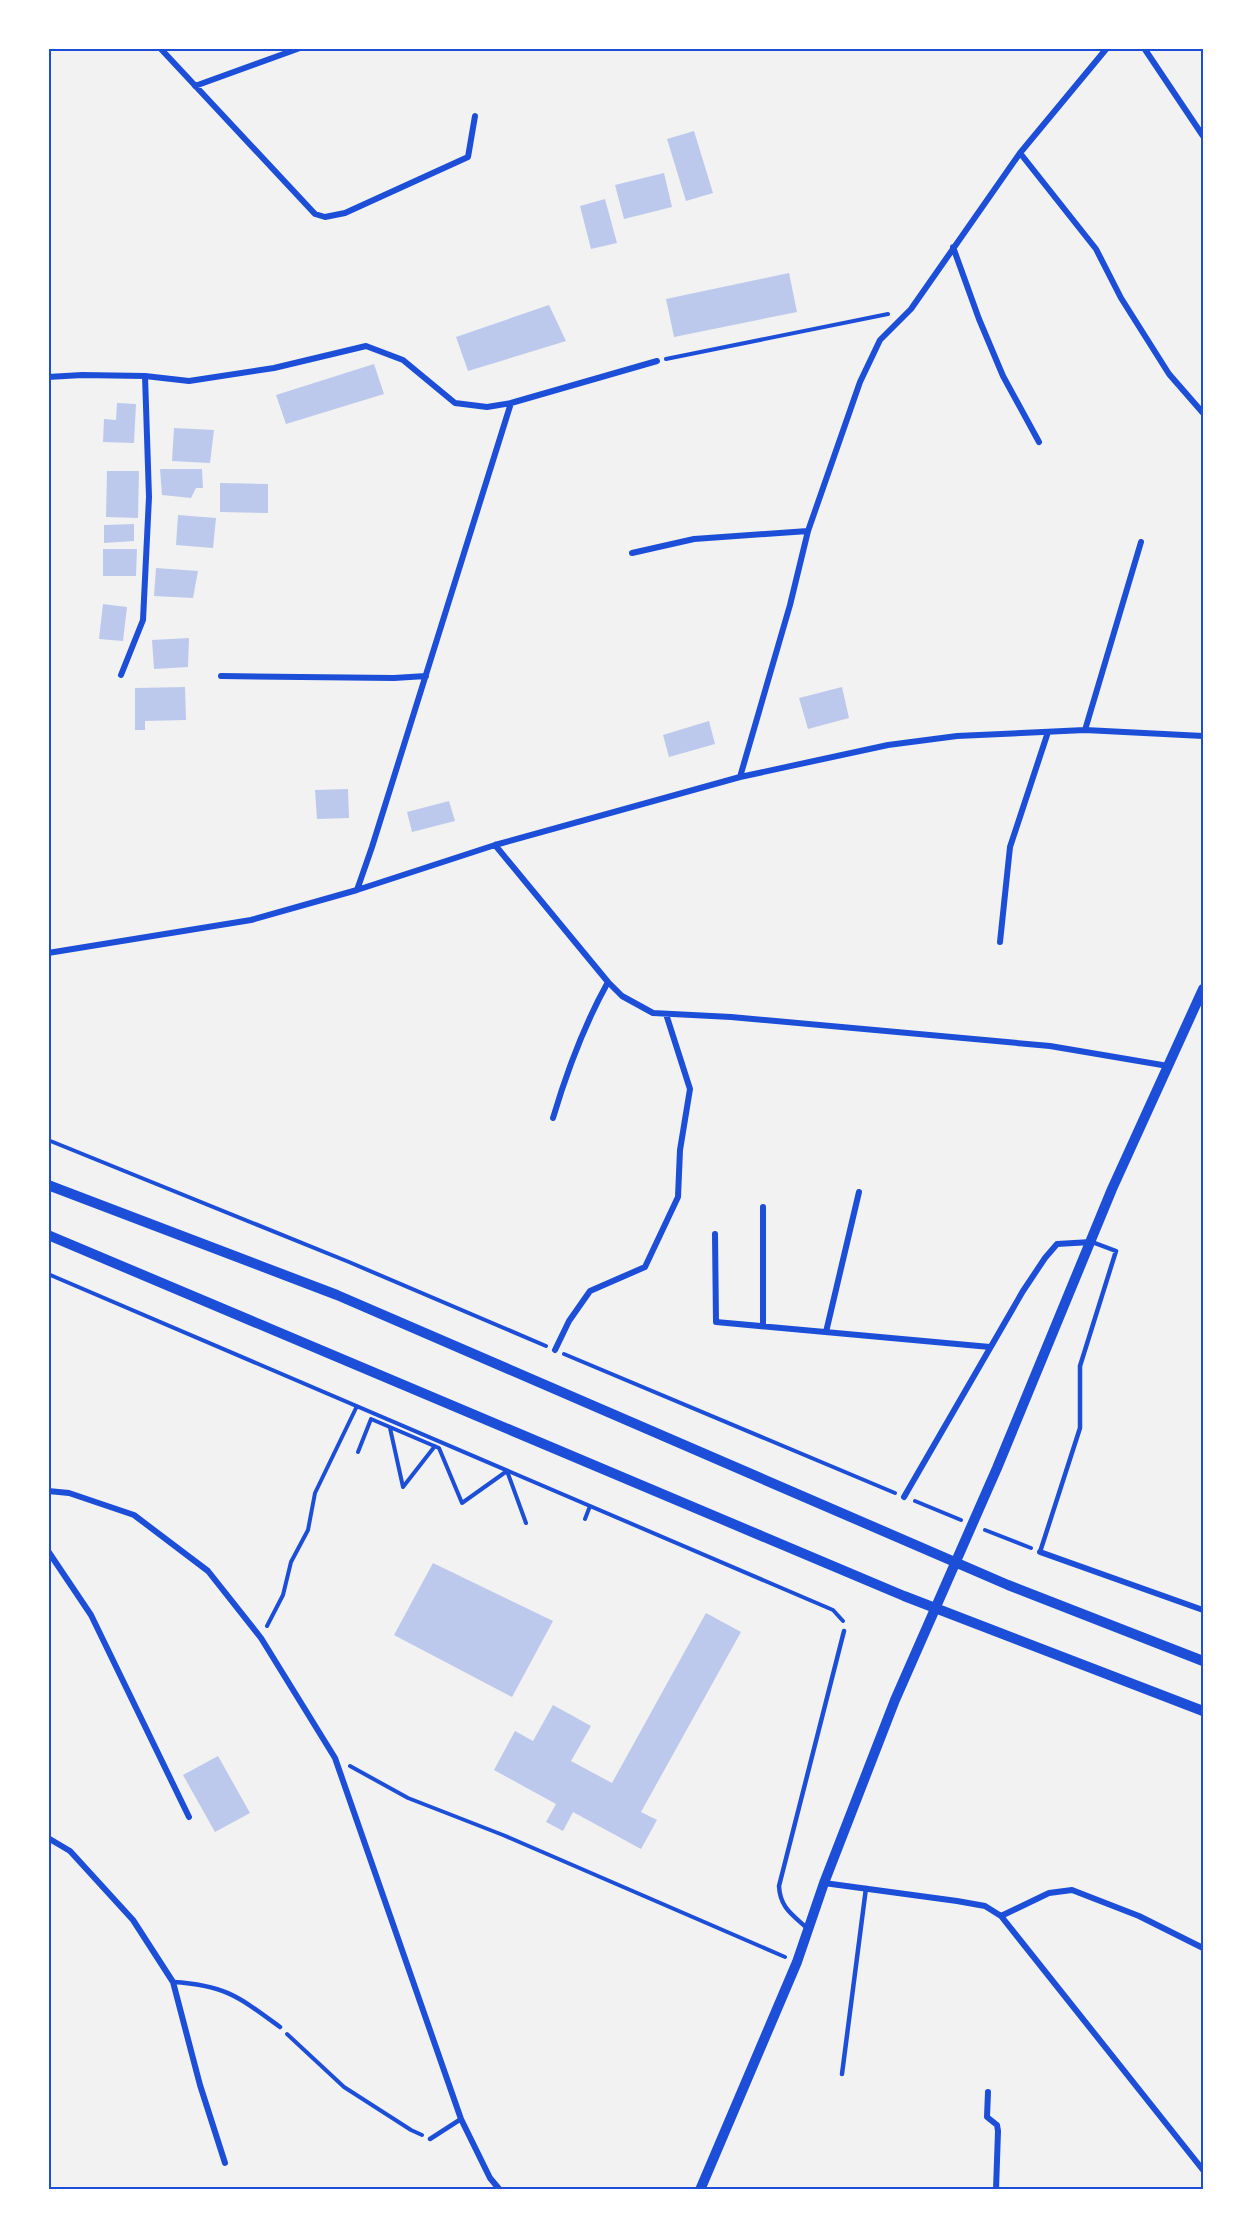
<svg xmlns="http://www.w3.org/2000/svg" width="1251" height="2238" viewBox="0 0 1251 2238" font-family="Lato,sans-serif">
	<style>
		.building { fill: #bdc9ec }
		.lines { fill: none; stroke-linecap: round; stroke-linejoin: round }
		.path { stroke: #1d4ed8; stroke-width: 4 }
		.service { stroke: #1d4ed8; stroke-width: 4.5 }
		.minor { stroke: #1d4ed8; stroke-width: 6 }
		.tertiary { stroke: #1d4ed8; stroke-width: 10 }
		.neatline { fill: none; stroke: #1d4ed8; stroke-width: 2 }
	</style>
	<rect width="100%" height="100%" fill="#f2f2f2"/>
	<path class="building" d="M 694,131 L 713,193 L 686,201 L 667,139 Z
		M 664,173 L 672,207 L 624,219 L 615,185 Z
		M 605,199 L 617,243 L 591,249 L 580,206 Z
		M 789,273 L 797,312 L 674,337 L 666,299 Z
		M 549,305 L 566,341 L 468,371 L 456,337 Z
		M 374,364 L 384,394 L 286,424 L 276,395 Z
		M 117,403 L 136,404 L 134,443 L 103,442 L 104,419 L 116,420 Z
		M 174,428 L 214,430 L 210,463 L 172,461 Z
		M 160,469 L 202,469 L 203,488 L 196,488 L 191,498 L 162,495 Z
		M 107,471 L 139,471 L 138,518 L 106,517 Z
		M 220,483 L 268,484 L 268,513 L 220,512 Z
		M 178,515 L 216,518 L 213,548 L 176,545 Z
		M 134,524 L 134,541 L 104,543 L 104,525 Z
		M 103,549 L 137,549 L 136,576 L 103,576 Z
		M 156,568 L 198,571 L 193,598 L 154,596 Z
		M 103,604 L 127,607 L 123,641 L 99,639 Z
		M 189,638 L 188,667 L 154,669 L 152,640 Z
		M 185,687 L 186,720 L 145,721 L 145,730 L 135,730 L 135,688 Z
		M 842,687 L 849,718 L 808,729 L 799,698 Z
		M 709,721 L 715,744 L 669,757 L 663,735 Z
		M 348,789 L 349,818 L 317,819 L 315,790 Z
		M 449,801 L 455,821 L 412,832 L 407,812 Z
		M 433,1563 L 553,1621 L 512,1697 L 394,1635 Z
		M 706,1613 L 741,1632 L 641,1812 L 657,1820 L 641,1849 L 573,1812 L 563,1831 L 546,1822 L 556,1804 L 494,1770 L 515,1731 L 533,1741 L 553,1705 L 591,1726 L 571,1761 L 612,1783 Z
		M 218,1756 L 250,1813 L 215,1832 L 183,1775 Z"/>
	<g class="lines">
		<path class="path" d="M 666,359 L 888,314
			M 48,1140 L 349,1262 L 546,1346
			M 48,1274 L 833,1610 L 843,1621
			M 564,1354 L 895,1493
			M 371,1419 L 439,1448 L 462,1503 L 507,1471 L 526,1523
			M 390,1428 L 403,1487 L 435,1446
			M 358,1452 L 371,1419
			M 915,1501 L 961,1520
			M 585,1519 L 590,1506
			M 985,1530 L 1031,1548
			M 267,1626 L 283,1595 L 291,1562 L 308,1530 L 315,1493 L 357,1406
			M 350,1766 L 408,1798 L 503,1835 L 785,1957
			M 287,2034 L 344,2087 L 411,2130 L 422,2135"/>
		<path class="service" d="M 1040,1552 L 1080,1428 L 1080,1366 L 1116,1251 L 1092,1242
			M 808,1929 C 793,1915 780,1908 779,1886 L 844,1631
			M 173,1982 C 225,1985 239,1997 280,2027
			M 842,2074 L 866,1888
			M 430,2139 L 461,2119"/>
		<path class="minor" d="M 160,48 L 315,214 L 325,217 L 345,213 L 468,157 L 475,116
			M 1144,48 L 1203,136
			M 195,86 L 300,48
			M 1020,153 L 1096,249 L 1121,298 L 1169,374 L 1203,413
			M 953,247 L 979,319 L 1003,376 L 1039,442
			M 48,377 L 82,375 L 145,376 L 189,381 L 274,368 L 366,346 L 403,360 L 455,403 L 487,407 L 511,403 L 372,847 L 357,890
			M 511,403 L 657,361
			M 632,553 L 694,539 L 808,531
			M 121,675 L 143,620 L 149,497 L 145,376
			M 221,676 L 394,678 L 426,676
			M 1085,730 L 1141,542
			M 740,777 L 790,605 L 808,531 L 860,382 L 880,340 L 911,309 L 1020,153 L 1107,48
			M 495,845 L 608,982 L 622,996 L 653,1013 L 731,1017 L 1050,1046 L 1168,1066
			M 1000,942 L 1010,847 L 1048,732
			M 48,953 L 251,920 L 357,890 L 495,845 L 740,777 L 888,745 L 957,736 L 1085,730 L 1203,736
			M 553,1118 C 567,1071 584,1025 608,982
			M 763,1207 L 763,1326
			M 715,1234 L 716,1322 L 990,1347
			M 826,1332 L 859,1192
			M 555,1350 L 569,1321 L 590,1291 L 645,1267 L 678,1197 L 680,1150 L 690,1089 L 666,1014
			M 48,1491 L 69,1493 L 134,1515 L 208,1571 L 261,1638 L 335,1758 L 461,2119 L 490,2178 L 500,2190
			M 904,1497 L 1023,1291 L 1045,1258 L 1057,1244 L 1091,1242
			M 48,1551 L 91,1615 L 189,1817
			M 1040,1552 L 1203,1610
			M 48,1838 L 70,1851 L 133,1920 L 173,1982 L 200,2085 L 225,2163
			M 824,1883 L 957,1901 L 985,1906 L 1001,1916 L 1203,2170
			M 1001,1916 L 1049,1893 L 1072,1890 L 1139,1916 L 1203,1948
			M 988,2092 L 987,2117 L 997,2125 L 998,2131 L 996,2190"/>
		<path class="tertiary" d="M 48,1185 L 337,1295 L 1008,1585 L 1203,1661
			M 48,1235 L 904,1596 L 1203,1711
			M 700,2190 L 797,1962 L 824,1883 L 895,1700 L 997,1468 L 1112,1189 L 1203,989"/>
	</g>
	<rect width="1251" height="2238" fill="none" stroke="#ffffff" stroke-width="99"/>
	<rect x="50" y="50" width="1152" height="2138" class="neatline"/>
</svg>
